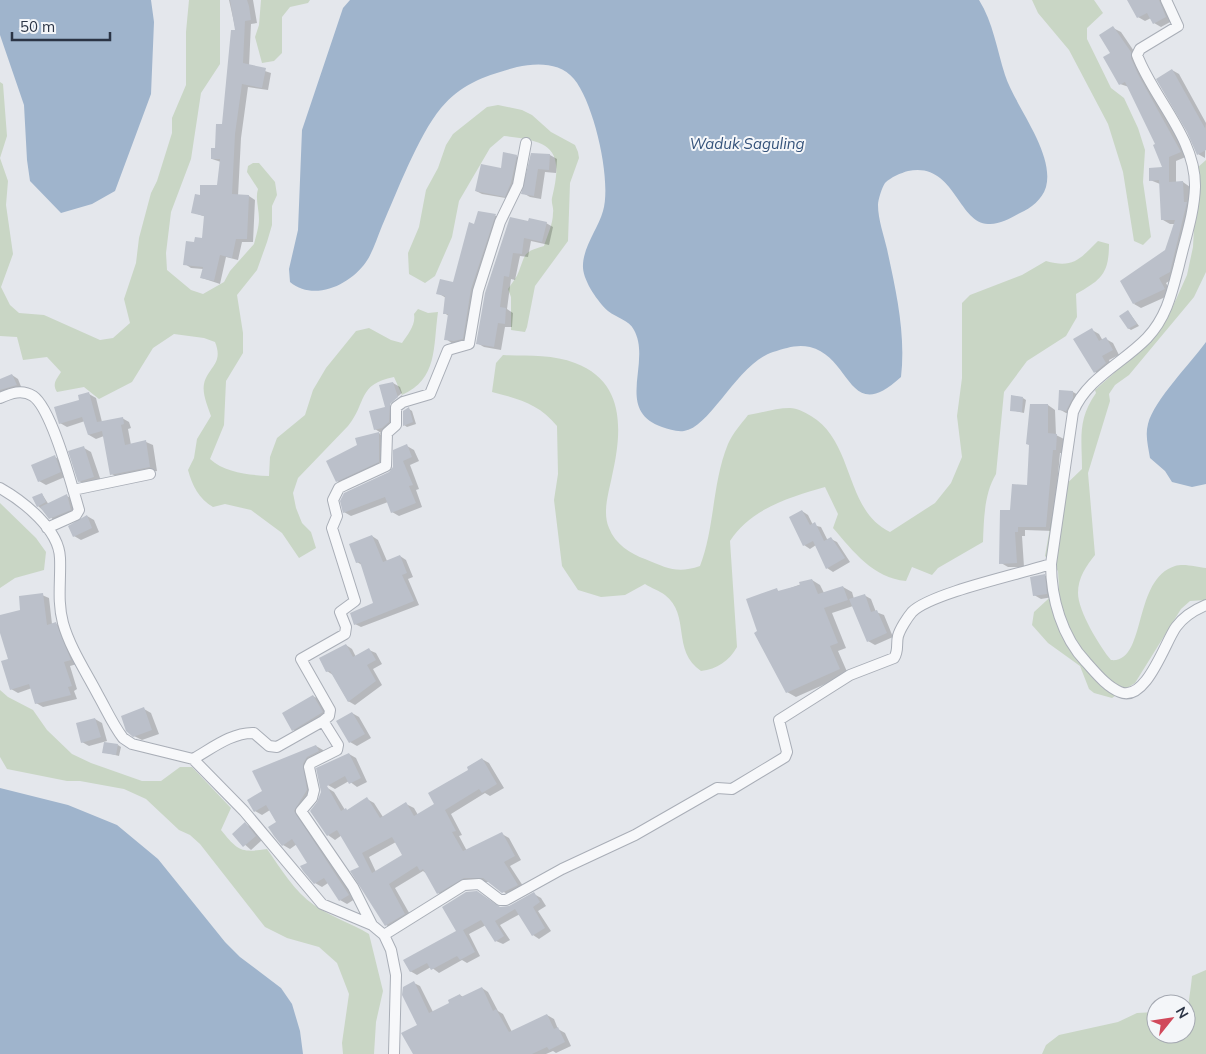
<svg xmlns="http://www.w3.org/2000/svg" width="1206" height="1054" viewBox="0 0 1206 1054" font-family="Mulish,sans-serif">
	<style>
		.green { fill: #c9d6c5 }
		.water { fill: #9fb4cc }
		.shadow { fill: #0003; fill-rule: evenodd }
		.building { fill: #bbc0ca; fill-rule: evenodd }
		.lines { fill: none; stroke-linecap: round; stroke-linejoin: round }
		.street-casing { stroke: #a9aeb7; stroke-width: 12 }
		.street { stroke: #f7f8fa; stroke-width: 10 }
		.labels { text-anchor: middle; stroke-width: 4; stroke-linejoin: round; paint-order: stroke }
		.water-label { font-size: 15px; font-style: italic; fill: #34527a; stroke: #f4f6f9 }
	</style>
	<rect width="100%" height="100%" fill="#e4e7ec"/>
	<path class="green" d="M 189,0 L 220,0 L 220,64 L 201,93 L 191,159 L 171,212 L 166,253 L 167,270 L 191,290 L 203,294 L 224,282 L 230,271 L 254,244 C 256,236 259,227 259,219 C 259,208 255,199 258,189 L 247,172 L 248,166 L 253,163 L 259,163 L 275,182 L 277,195 L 272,206 L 272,225 L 267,242 L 257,270 L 237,295 L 243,333 L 243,353 L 226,381 L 224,425 L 210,459 C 225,473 250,475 269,476 L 270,457 L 277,438 L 305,415 L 313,390 L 326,368 L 356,331 L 369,328 L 391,340 L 402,343 C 408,334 416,325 414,314 L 418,309 L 428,313 L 438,312 C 433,347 438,379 402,395 L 394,377 C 357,384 367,403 348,426 L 298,478 L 293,493 L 296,508 L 302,523 L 311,532 L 316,548 L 299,558 L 282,533 L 251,510 L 225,504 L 213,507 C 199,499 192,485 188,470 L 194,458 L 197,439 L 211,416 C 208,407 202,394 204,384 C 208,367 224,364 215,342 L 204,338 L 174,334 L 153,348 L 132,382 L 99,399 L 84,387 L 57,392 C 52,384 56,380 61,372 L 47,357 L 23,360 L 17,337 L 0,336 L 0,82 L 3,84 L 7,136 L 0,158 L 8,181 L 6,205 L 13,254 L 1,287 L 10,305 L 19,313 L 44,315 L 100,340 L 113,338 L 130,323 L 124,299 L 136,263 L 139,238 L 151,193 L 157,181 L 172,133 L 172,118 L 186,85 L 186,32 Z
		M 261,0 L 310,0 L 308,3 L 290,7 L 282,17 L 282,53 L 274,61 L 262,63 L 255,37 L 259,25 Z
		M 1032,0 L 1094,0 L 1103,13 L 1087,28 L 1087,39 L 1111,88 L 1124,98 L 1138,128 L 1145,150 L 1143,182 L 1151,237 L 1143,245 L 1134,241 L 1123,172 L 1108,124 L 1069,50 L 1038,13 Z
		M 498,105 L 522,110 L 532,115 L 551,132 L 575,145 L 578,152 L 579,158 L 570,183 L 568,241 L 535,286 L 527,327 L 525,332 L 511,330 L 511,297 L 508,289 C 512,283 517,277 519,271 C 526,252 524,252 544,246 C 547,236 553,224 553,213 C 554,208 551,203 552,198 C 564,149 552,141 504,136 L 490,148 L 459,201 L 452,237 L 435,276 L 425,283 L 409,274 L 408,253 L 419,227 L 426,190 L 438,168 L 446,145 L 453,134 L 487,107 Z
		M 1206,160 L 1206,272 L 1194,297 L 1129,375 L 1115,385 L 1109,394 L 1110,401 L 1088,473 L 1095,555 C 1086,566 1078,578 1078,593 C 1078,611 1100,647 1111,660 C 1147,664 1132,579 1175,566 C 1184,563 1197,567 1206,568 L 1206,600 L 1190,601 L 1181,609 L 1135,683 L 1112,698 L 1094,693 L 1089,689 L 1080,666 L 1048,643 L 1032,625 L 1034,612 L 1059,589 L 1058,571 L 1045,556 L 1056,494 L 1082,469 C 1082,439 1077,420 1096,393 L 1095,390 L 1113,374 L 1169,315 L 1187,275 L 1193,247 L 1197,168 Z
		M 1098,241 L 1109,244 C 1109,274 1101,280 1076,294 L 1077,317 L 1066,336 L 1027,361 L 1004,392 L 996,474 C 984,494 984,519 983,542 L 938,568 L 932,575 L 912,567 L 906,581 C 873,578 853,551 833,528 L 838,514 L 825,487 C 790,497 750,509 730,541 L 737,647 C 729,661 717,669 701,671 C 671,651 691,615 665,595 C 660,591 651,588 645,584 L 625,595 L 601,597 L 578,590 L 562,566 L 554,500 L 558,474 L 557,426 C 539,404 519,399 492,392 L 496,363 L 503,355 C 526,356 553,354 575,363 C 626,382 622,432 612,476 C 609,492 602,512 609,528 C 615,544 631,554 645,559 C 667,568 677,574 700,566 C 715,527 712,483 728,444 C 733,433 741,424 748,415 C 761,413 776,408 790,408 C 797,408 804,412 811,416 C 855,442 844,510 890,532 L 935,503 L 951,483 L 962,457 L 957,416 L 962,378 L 962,303 L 970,295 L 1022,275 L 1046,261 C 1073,269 1080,259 1098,241 Z
		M 0,503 L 36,538 L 46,552 L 44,570 L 15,578 L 0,588 Z
		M 0,690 L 8,697 L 33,710 L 47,730 L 72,754 L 91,763 L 142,781 L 161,781 L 180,767 L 192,767 L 231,808 L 221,830 C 238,851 241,853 267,849 C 281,869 294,891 314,905 C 331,917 351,923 369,934 L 383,991 L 376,1022 L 374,1054 L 343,1054 L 342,1043 L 349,994 L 337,963 L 319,947 L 287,938 L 265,927 L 200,844 L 190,835 L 179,830 L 146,799 L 124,789 L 80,781 L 67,781 L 7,769 L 0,757 Z
		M 1206,970 L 1206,1054 L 1042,1054 L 1046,1045 L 1059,1035 L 1118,1022 L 1137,1013 L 1156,1012 L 1156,1034 L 1186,1034 C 1186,1012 1190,998 1192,976 Z"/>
	<path class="water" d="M 0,0 L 151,0 L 154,22 L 151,94 L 115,191 L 92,204 L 61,213 L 30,181 L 27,160 L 24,105 L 0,35 Z
		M 350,0 L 979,0 C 993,22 997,50 1005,75 C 1015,106 1055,153 1046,187 C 1042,200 1031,208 1020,213 C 1011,218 999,225 988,224 C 958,223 954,161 908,171 C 901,173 891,177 885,183 C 882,187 878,200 878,205 C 878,219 884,236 887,249 C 896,291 906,334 901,377 C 848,426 852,357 810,347 C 797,344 786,348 773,352 C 738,363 710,428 684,431 C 676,432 669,429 662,427 C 614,410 652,363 634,330 C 629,320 617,318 608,311 C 598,302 584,282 583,268 C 582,248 598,229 603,211 C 612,181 594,103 574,79 C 560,62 536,63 517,67 C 487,75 462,83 441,108 C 418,136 397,192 382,226 C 377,238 373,252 366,262 C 350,285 314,302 290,282 L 289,269 L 298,230 L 302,130 L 343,8 Z
		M 1206,342 L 1206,484 L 1192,487 L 1172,482 L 1165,471 L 1150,458 C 1148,446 1145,435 1148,424 C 1154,400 1191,363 1206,342 Z
		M 0,788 L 68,805 L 117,825 L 158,859 L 225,942 L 240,957 L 281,988 L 292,1004 L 300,1031 L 303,1054 L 0,1054 Z"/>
	<path class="shadow" d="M 229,0 L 253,0 L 257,23 L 251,24 L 249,66 L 271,73 L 268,90 L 248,87 L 241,138 L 238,196 L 249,196 L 255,200 L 253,242 L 242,242 L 238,260 L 226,257 L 220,284 L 202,278 L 203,269 L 191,268 L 185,264 L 195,244 L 203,240 L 206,217 L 192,212 L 201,197 L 218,187 L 221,162 L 212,159 L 223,125 L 236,31 Z
		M 1136,0 L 1163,0 L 1172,21 L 1161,27 L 1154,23 L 1151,18 L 1145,21 L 1138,17 Z
		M 1113,28 L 1121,32 L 1138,57 L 1188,156 L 1176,161 L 1176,183 L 1183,182 L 1190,187 L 1192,206 L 1178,276 L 1166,283 L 1172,294 L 1141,308 L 1134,304 L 1166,251 L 1175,224 L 1170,224 L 1163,220 L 1160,184 L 1150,180 L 1164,169 L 1157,145 L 1129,87 L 1120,84 L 1111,54 Z
		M 1172,70 L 1179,74 L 1206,123 L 1205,158 L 1198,154 Z
		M 532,154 L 550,155 L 557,159 L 556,173 L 545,172 L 541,199 L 530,197 L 523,193 Z
		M 516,156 L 522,159 L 511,199 L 482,194 L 476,191 Z
		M 479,212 L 496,216 L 503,220 L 479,294 L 471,343 L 453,344 L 446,339 L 449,316 L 444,313 L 446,298 L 438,293 L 454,283 Z
		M 529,222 L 546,223 L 553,227 L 549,245 L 531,241 L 528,257 L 520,256 L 515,280 L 511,279 L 507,309 L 513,313 L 512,327 L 505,327 L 501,350 L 484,347 L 477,343 L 486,293 Z
		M 1128,311 L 1139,326 L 1131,330 L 1128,328 Z
		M 1092,330 L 1099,334 L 1103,341 L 1106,339 L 1113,343 L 1119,355 L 1109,360 L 1112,367 L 1102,376 L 1095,372 Z
		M 12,375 L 18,379 L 22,389 L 0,400 L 0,381 Z
		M 393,383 L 400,387 L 402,393 L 390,403 L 390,406 L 402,395 L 404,402 L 389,432 L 380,434 L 386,438 L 386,465 L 344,485 L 337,481 L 358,446 L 356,439 L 381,433 L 375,429 L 387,408 Z
		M 1073,392 L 1080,396 L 1073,414 L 1066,413 L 1059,409 Z
		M 89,394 L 96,398 L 102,422 L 122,418 L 129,422 L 131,428 L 128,429 L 131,445 L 146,442 L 153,445 L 157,471 L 118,478 L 112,474 L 104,436 L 96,439 L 89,435 L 85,421 L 67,427 L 60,423 Z
		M 1023,398 L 1026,400 L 1024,413 L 1011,410 Z
		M 1048,405 L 1055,410 L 1056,435 L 1064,439 L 1063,453 L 1060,453 L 1053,531 L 1025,530 L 1025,536 L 1022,536 L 1024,567 L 1008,567 L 1001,563 L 1011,512 L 1028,486 Z
		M 409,409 L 412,411 L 416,424 L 407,427 L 404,425 Z
		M 407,446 L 414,450 L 419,461 L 410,465 L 419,489 L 416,490 L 422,507 L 399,516 L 392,512 L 388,502 L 351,516 L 344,512 L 390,473 Z
		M 84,448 L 91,452 L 101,481 L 86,485 L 79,481 Z
		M 55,457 L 62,461 L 67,476 L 46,485 L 39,481 Z
		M 42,494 L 49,505 L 67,496 L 74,500 L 78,513 L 57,523 L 38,506 Z
		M 802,511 L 808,515 L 813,525 L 821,527 L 828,541 L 831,539 L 837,542 L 850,562 L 833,572 L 827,568 L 816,545 L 810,549 L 804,545 Z
		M 87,516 L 94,520 L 99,532 L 81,540 L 74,536 Z
		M 372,536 L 378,540 L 387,561 L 400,556 L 406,560 L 413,577 L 408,579 L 419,605 L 361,627 L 355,624 L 374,604 L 362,565 L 357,562 Z
		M 1044,575 L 1051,579 L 1053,597 L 1041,599 L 1034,595 Z
		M 812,580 L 820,585 L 824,593 L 843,587 L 852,592 L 854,599 L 864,595 L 871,599 L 876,612 L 884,615 L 893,637 L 875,645 L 868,641 L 853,606 L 832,613 L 846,648 L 838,651 L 848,674 L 796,697 L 787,692 L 777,590 L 780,592 Z
		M 42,595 L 49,598 L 52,624 L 56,624 L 62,627 L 77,664 L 70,666 L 77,689 L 74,691 L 77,699 L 43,707 L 36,703 L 32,688 L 18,693 L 11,689 L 9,660 L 0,629 L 0,616 L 22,611 Z
		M 346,645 L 352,649 L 356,657 L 369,650 L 376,653 L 382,664 L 373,669 L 382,685 L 355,705 L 348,701 L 333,675 L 327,671 Z
		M 313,696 L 324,702 L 333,718 L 304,736 L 293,730 Z
		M 144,709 L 151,713 L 159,734 L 142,740 L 134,736 Z
		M 352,713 L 359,717 L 371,738 L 357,746 L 350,742 Z
		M 95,719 L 102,723 L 107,741 L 89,746 L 82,742 Z
		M 118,745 L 121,747 L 119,756 L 103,752 Z
		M 316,746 L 323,750 L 325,755 L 314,761 L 313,794 L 300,816 L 355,899 L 347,904 L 340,900 L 328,883 L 322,887 L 315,883 L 308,863 L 297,844 L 290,849 L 283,845 L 277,823 L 270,810 L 262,815 L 255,811 L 263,792 Z
		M 349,754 L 356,758 L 367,782 L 357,787 L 349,781 L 335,789 L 326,784 L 326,787 L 334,792 L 345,810 L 349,811 L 367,799 L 374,803 L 383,817 L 406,804 L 414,808 L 418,815 L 436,805 L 430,794 L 470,771 L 468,767 L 482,759 L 489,763 L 504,788 L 490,796 L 485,793 L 451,814 L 462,835 L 459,836 L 467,851 L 502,834 L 509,838 L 521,860 L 510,866 L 525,889 L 510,896 L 489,882 L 471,882 L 445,897 L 438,893 L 427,874 L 423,871 L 395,888 L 412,918 L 393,929 L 386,925 L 352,871 L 361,867 L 342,835 L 335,840 L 328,835 L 311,812 L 319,803 L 322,792 L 318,769 ZM 396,842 L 404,855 L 376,872 L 369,857 Z
		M 245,824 L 252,828 L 262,840 L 251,850 L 233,834 Z
		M 534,894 L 541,898 L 546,906 L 538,911 L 551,931 L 539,939 L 533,935 L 520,914 L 500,925 L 510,940 L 503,944 L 496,941 L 486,925 L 469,934 L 480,956 L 467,963 L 462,960 L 439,973 L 431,967 L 417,975 L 410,971 L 405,960 L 501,908 L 510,907 Z
		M 414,983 L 420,986 L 433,1012 L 451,1003 L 460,995 L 463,997 L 482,988 L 488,992 L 498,1011 L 503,1014 L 512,1032 L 547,1015 L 554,1019 L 558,1029 L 565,1033 L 571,1046 L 556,1053 L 553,1051 L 546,1054 L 413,1054 L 419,1025 Z"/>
	<path class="building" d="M 230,0 L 247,0 L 249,6 L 251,20 L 245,21 L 243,63 L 266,68 L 262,88 L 242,84 L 235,134 L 232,194 L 249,195 L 247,239 L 236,239 L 232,258 L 220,255 L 214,281 L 200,278 L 203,267 L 183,265 L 186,241 L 194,242 L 195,237 L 202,238 L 204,216 L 191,213 L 195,194 L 200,195 L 200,185 L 217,185 L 220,159 L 211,159 L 211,148 L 215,148 L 216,124 L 222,124 L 231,30 L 235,30 Z
		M 1127,0 L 1159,0 L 1166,17 L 1153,24 L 1147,13 L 1137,18 Z
		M 1113,26 L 1131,52 L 1131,58 L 1138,74 L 1181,152 L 1169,157 L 1169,182 L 1183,181 L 1184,202 L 1187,202 L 1170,272 L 1159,278 L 1165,289 L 1133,304 L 1120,281 L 1165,250 L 1175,220 L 1161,220 L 1159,180 L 1149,181 L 1149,168 L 1162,167 L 1153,145 L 1155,144 L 1125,82 L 1119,85 L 1103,57 L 1110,53 L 1099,35 Z
		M 1172,69 L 1206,130 L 1206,150 L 1197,155 L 1187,132 L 1156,79 Z
		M 503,152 L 517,155 L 511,183 L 505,197 L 475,191 L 481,164 L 501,168 Z
		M 531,153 L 550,154 L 549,170 L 538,169 L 534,196 L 521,194 Z
		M 478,211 L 496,214 L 471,289 L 463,339 L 454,341 L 444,340 L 448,314 L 443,314 L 445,296 L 436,294 L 440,279 L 453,282 L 469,222 L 474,224 Z
		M 510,217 L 528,221 L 529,218 L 547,222 L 542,242 L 524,238 L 522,254 L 513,253 L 509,277 L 504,276 L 500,307 L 506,308 L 505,324 L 498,323 L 494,347 L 476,344 L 485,293 Z
		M 1128,310 L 1137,324 L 1128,329 L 1119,316 Z
		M 1092,328 L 1099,341 L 1106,337 L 1113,350 L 1102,356 L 1106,363 L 1094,373 L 1073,339 Z
		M 12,374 L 17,385 L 0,390 L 0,379 Z
		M 393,382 L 398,397 L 390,404 L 389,422 L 382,428 L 374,430 L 369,411 L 385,407 L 379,385 Z
		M 1059,390 L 1073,391 L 1073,398 L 1066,411 L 1058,410 Z
		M 89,392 L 97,422 L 123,417 L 124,424 L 121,425 L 125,445 L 146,440 L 150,467 L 110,475 L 102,431 L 88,435 L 82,417 L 59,424 L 54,407 L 79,400 L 78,395 Z
		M 1011,395 L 1023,397 L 1022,412 L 1010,411 Z
		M 1030,404 L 1048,404 L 1048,433 L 1057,434 L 1056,450 L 1053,450 L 1046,527 L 1018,527 L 1018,532 L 1015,532 L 1017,563 L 999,564 L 1000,510 L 1010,510 L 1012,484 L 1027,485 L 1029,445 L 1026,444 Z
		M 409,407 L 413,422 L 403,426 L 403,411 Z
		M 379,432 L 379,462 L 336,482 L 326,461 L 357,445 L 355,438 Z
		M 407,444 L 412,457 L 403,461 L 413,485 L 409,486 L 416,503 L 391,513 L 385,497 L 343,513 L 340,501 L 344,493 L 389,472 L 393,467 L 393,450 Z
		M 84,446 L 94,477 L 78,482 L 68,451 Z
		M 55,455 L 61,472 L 38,482 L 31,465 Z
		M 42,493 L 46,502 L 37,507 L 32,497 Z
		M 67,494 L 71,510 L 49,519 L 40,507 Z
		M 802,510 L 810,525 L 815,522 L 824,541 L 831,537 L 845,558 L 826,569 L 813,541 L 803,546 L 789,517 Z
		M 87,515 L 92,528 L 73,537 L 68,526 Z
		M 372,535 L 383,562 L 400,555 L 407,573 L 402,575 L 414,601 L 354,625 L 350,613 L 373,603 L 360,562 L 356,563 L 349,544 Z
		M 1045,574 L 1047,594 L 1033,596 L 1030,577 Z
		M 812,579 L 818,594 L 843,586 L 848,600 L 824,608 L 838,643 L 830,646 L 840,669 L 786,693 L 754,633 L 757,631 L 746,599 L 777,588 L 778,591 L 800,585 L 799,582 Z
		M 43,593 L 47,625 L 56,622 L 71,660 L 64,662 L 72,686 L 68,687 L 71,695 L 35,704 L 29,684 L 10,690 L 1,661 L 8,659 L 0,633 L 0,615 L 20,610 L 19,596 Z
		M 865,594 L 871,612 L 877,610 L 887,633 L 867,642 L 849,599 Z
		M 346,644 L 353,657 L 369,648 L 376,660 L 367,665 L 376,681 L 348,702 L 330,671 L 326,672 L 319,658 Z
		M 313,695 L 323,712 L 292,731 L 282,713 Z
		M 144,707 L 152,730 L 133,737 L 126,731 L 121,716 Z
		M 352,712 L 365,734 L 349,743 L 336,721 Z
		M 95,718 L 101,737 L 81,743 L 76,723 Z
		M 104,742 L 118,744 L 116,755 L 102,753 Z
		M 316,745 L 319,751 L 307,757 L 303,764 L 307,790 L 294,811 L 349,895 L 339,901 L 324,878 L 314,884 L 303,871 L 300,866 L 307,863 L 292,839 L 282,846 L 274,836 L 268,827 L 276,822 L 266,805 L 254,812 L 247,800 L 262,791 L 252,771 Z
		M 349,753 L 361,778 L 349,784 L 345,776 L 327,786 L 341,811 L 346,808 L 347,810 L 367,797 L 380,818 L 406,802 L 414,816 L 434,804 L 428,793 L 468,770 L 467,767 L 482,758 L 497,784 L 482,793 L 479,789 L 445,810 L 456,831 L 452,832 L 463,851 L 502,832 L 515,856 L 504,862 L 518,885 L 502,893 L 483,878 L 464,878 L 437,894 L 423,869 L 420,871 L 417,866 L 389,884 L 405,914 L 385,926 L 350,871 L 359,867 L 337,830 L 327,836 L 310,811 L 317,802 L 321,792 L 316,768 ZM 392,837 L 402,855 L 372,873 L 362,853 Z
		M 245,822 L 256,836 L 243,847 L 232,834 Z
		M 477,891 L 500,907 L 509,906 L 534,892 L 540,902 L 533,907 L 545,928 L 532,936 L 515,909 L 495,921 L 504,936 L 495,942 L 481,920 L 463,930 L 475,952 L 460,960 L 457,956 L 431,970 L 427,963 L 410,972 L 403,960 L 456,931 L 442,907 L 466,892 Z
		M 414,981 L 429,1013 L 449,1003 L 448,1000 L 460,994 L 461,997 L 482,987 L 493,1011 L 496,1009 L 509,1032 L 547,1014 L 554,1029 L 558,1027 L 565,1042 L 549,1050 L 547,1047 L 532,1054 L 413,1054 L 401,1033 L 417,1025 L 402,995 L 403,987 Z"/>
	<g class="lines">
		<g class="street-casing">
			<path id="street" d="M 0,398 C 11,393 22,389 33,396 C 52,409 72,486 79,510 L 76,515 L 47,528
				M 0,488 C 23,501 59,529 60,558 C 61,580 57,601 63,623 C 70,648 86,672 98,695 C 106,709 113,725 123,738 L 132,744 L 193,759 L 244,811 L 322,904 L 372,925 L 384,935 L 391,950 L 396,975 L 394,1054
				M 73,490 L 150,474
				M 1051,564 C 1051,598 1062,637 1086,662 C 1096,673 1106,686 1120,692 C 1146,703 1165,642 1176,627 C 1183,617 1194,610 1206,605
				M 323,721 L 329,716 L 330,710 L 301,659 L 345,634 L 346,627 L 340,612 L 355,601 L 332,528 L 337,516 L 333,500 L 339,488 L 345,485 L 386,466 L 387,433 L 396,425 L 396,407 L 403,402 L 430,394 L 448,350 L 469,344 L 478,291 L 500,222 L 518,185 L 526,143
				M 193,759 C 211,749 232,732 254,733 L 269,746 L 277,747 L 323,721 L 338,745 L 337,750 L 311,763 L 309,767 L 314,790 L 312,798 L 301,811 L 353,887 L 372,925
				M 384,935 L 464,885 L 479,884 L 500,900 L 506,900 L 562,869 L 635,835 L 717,788 L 732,789 L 785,757 L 787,752 L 779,720 L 850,675 L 894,658 C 899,651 896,643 898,636 C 900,629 907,618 912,612 C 931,593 1020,574 1051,564 L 1073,412 C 1087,378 1123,363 1147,338 C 1167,317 1172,292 1179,265 C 1185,239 1194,214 1195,187 C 1196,138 1153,98 1137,55 L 1140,49 L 1178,26 L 1166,0"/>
		</g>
		<use href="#street" class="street"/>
	</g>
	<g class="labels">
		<g class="water-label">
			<text x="747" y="149">Waduk Saguling</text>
		</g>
	</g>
	<g transform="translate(1171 1019) rotate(60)"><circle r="24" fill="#f4f6f9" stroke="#a4a8b1"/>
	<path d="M0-4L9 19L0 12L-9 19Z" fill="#d1495b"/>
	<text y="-8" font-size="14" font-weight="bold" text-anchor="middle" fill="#2b3445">N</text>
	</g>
	<path d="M12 32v8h98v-8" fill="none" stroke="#2b3445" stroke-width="2.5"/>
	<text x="20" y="32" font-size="15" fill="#2b3445" stroke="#f4f6f9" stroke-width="4" paint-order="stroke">50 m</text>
</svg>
